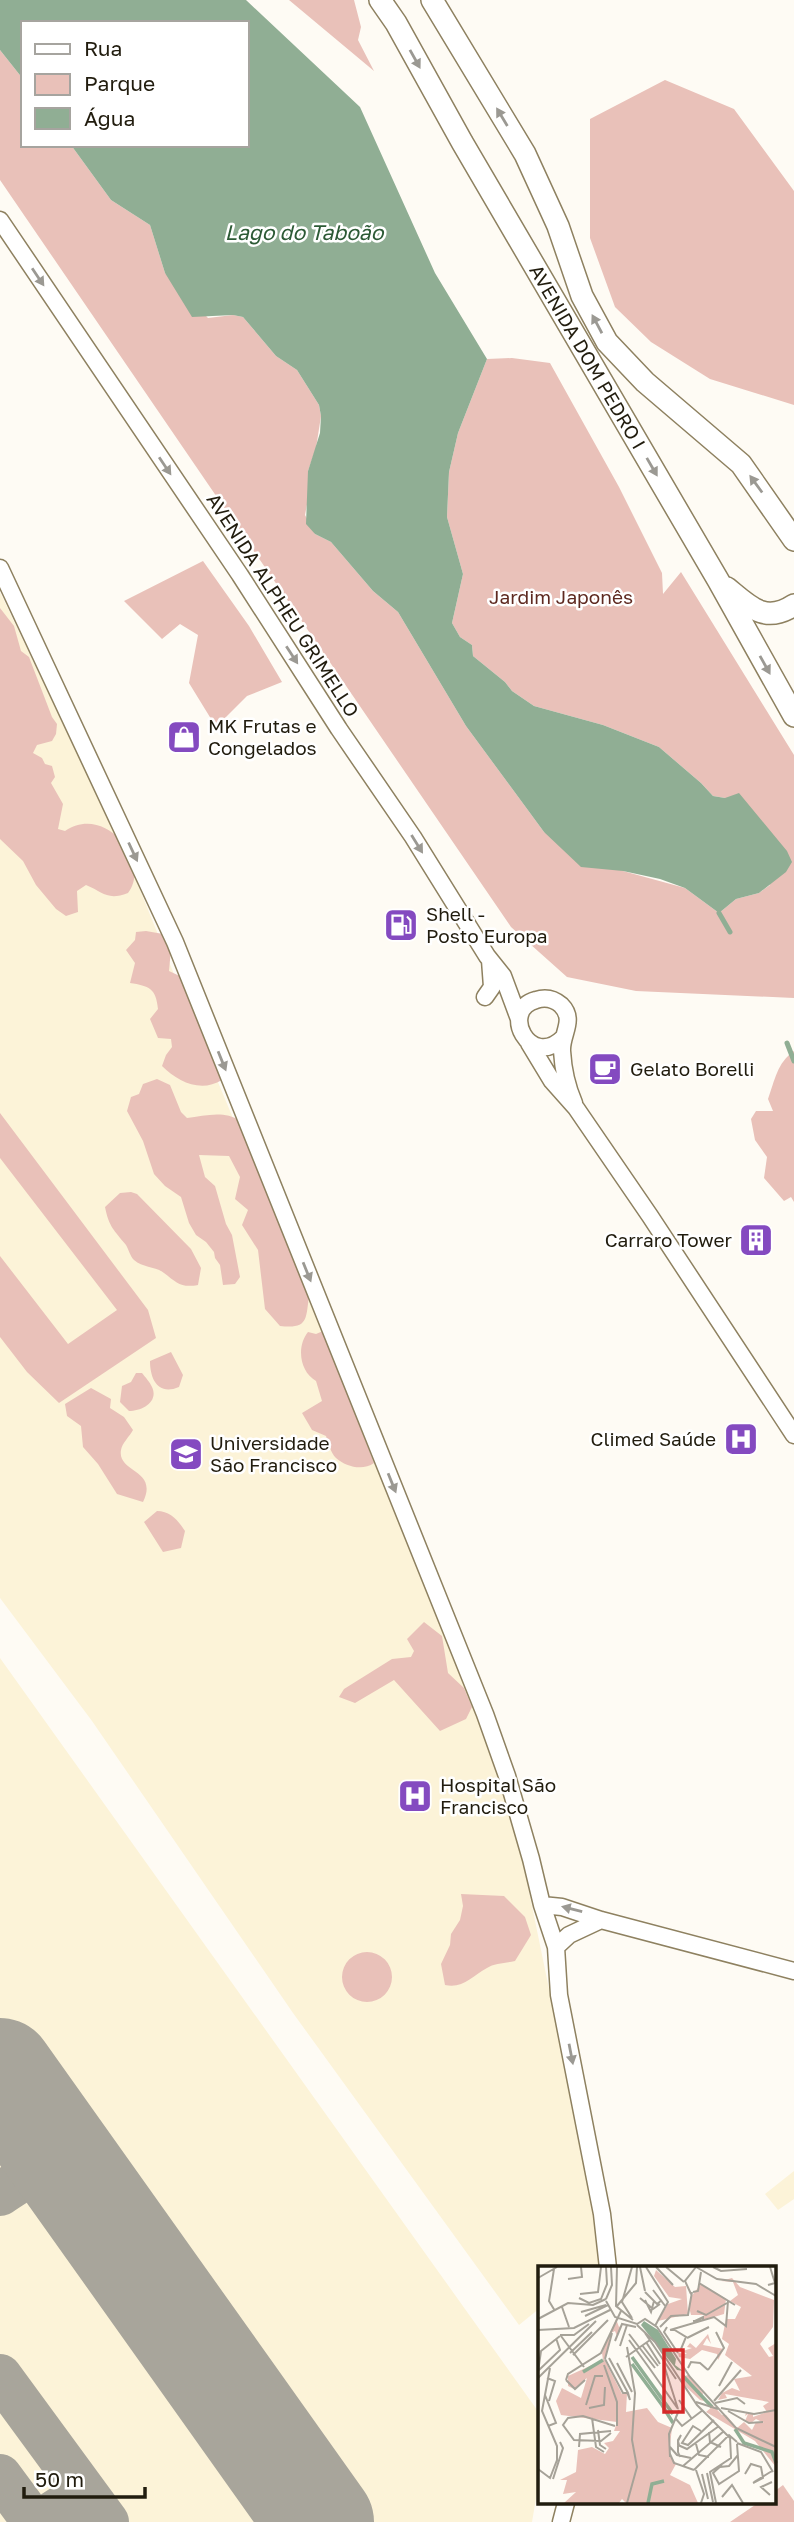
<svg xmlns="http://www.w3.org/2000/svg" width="794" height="2522" viewBox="0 0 794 2522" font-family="'Golos Text',sans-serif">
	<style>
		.built { fill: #fcf3d8 }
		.green { fill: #e9c1b9 }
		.water { fill: #90ae94 }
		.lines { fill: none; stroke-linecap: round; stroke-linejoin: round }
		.stream { stroke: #90ae94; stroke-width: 5 }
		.taxiway { stroke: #a8a59b; stroke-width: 44 }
		.runway { stroke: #a8a59b; stroke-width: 108 }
		.minor-casing { stroke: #8e8160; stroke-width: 19 }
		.major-casing { stroke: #8e8160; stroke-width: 24 }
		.minor { stroke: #fff; stroke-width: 16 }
		.major { stroke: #fff; stroke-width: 21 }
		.oneway { fill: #9b9993 }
		.labels { text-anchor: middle; stroke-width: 5; stroke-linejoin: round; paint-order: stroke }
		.street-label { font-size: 19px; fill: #211c0e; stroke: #fff }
		.park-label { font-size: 19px; fill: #5e2920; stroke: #fff }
		.poi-label { font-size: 19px; fill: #211c0e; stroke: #fff; text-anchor: start }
		.water-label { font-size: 21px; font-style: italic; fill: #2c5a35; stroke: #fff }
		.inset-river { fill: none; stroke: #90ae94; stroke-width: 3.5 }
		.inset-road { fill: none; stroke: #a6a298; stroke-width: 2 }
		.view { fill: #d62828; fill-opacity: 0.15; stroke: #d62828; stroke-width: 3.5 }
		.inset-edge { fill: none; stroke: #211c0e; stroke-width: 3.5 }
	</style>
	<rect width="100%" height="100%" fill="#fefbf4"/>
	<path class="built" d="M 0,592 L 128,860 L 203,1046 L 458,1660 L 502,1781 L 525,1872 L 603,2252 L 604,2268 L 540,2268 L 540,2308 L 519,2325 L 293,2013 L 92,1721 L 0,1598 Z
		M 0,1658 L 540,2414 L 540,2475 L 532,2522 L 0,2522 Z
		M 794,2171 L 794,2199 L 778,2210 L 765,2194 Z"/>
	<path class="green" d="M 289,0 L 354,0 L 361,27 L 358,40 L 374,71 Z
		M 0,50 L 23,79 L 23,145 L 71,145 L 111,200 L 150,225 L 165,273 L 208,318 L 233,315 L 243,317 L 276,356 L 297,370 L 319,405 L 321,416 L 316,448 L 308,471 L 308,499 L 305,515 L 315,534 L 331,542 L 373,591 L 398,612 L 466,726 L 544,832 L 623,871 L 685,888 L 719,913 L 736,899 L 759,893 L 770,885 L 725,798 L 713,796 L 701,783 L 659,747 L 603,725 L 534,706 L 512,691 L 505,682 L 473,656 L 472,645 L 460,637 L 452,623 L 463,574 L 447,517 L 449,472 L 458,433 L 487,359 L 512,358 L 550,363 L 619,487 L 662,573 L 663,594 L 681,572 L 794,755 L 794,998 L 636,991 L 567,977 L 511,927 L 0,180 Z
		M 665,80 L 734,109 L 794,191 L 794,405 L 710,379 L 651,342 L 615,307 L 590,238 L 590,119 Z
		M 203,561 L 249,626 L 282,682 L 247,696 L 216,727 L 189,683 L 198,635 L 180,624 L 162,639 L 124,601 Z
		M 0,608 L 14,626 L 21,651 L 29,657 L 52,717 L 57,724 L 56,734 L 52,741 L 37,745 L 33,753 L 42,758 L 45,764 L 52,766 L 55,777 L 51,783 L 63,804 L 58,829 L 65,831 C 105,803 152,862 128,893 C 107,901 103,892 86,885 L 77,891 L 78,912 L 66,916 L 56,909 L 36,885 L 23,861 L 0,839 Z
		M 146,931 L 163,934 L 171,949 L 169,971 L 184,978 L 196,1011 L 196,1017 L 202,1028 L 204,1039 L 221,1061 L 222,1080 C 201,1093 178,1082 162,1066 L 166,1055 L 172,1047 L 171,1039 L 158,1038 L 150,1019 L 158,1009 C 156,988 149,986 130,983 L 135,963 L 126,950 L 135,940 L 136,932 Z
		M 794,1051 L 794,1202 L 791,1197 L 784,1201 L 764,1178 L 767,1157 L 755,1140 L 751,1119 L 756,1111 L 773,1111 L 768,1099 C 775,1080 777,1063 794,1051 Z
		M 157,1079 L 170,1085 L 181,1112 L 187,1118 C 205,1116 224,1110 240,1121 L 309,1295 C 306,1320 308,1329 280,1326 L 265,1309 L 258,1250 L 242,1225 L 248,1210 L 235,1199 L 240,1177 L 229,1156 L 199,1155 L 205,1177 L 215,1186 L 226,1224 L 232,1235 L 240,1277 L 235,1284 L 223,1285 L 220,1265 L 215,1258 L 214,1252 L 206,1242 L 196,1235 L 189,1223 L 181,1197 L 165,1186 L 154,1174 L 143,1141 L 127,1111 L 131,1097 L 139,1094 L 143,1084 Z
		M 0,1113 L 148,1310 L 156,1338 L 59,1403 L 27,1372 L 0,1337 L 0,1256 L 68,1344 L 117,1310 L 0,1158 Z
		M 131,1192 L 137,1194 L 191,1249 L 201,1268 L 198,1285 C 181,1288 177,1283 164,1273 C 155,1266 143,1268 134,1260 C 130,1256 129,1250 126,1245 C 114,1230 109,1227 105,1207 L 120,1193 Z
		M 323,1331 L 374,1463 C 363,1471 346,1467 336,1458 C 331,1453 328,1443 326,1436 L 312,1430 L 302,1413 L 322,1401 L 316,1381 C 300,1372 296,1347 308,1332 L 316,1334 Z
		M 171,1352 L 183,1375 L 179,1387 C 158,1396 150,1379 150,1361 Z
		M 136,1373 L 142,1373 C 145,1377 150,1382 152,1387 C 159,1402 142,1411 129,1411 L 120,1402 L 122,1386 L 131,1382 Z
		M 91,1388 L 111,1399 L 110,1408 L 124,1417 L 133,1430 C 130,1436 122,1443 121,1450 C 117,1473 159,1469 143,1502 L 117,1494 L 98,1464 L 83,1447 L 81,1426 L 67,1416 L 65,1404 Z
		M 157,1511 C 170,1511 178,1520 185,1531 L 181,1548 L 163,1552 L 144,1522 Z
		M 424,1622 L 442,1636 L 448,1673 L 464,1688 L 472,1707 L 466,1719 L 440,1731 L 394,1680 L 355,1703 L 339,1697 L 344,1689 L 392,1659 L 411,1657 L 414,1651 L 407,1639 Z
		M 461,1894 L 504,1896 L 525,1917 L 531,1935 L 515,1961 C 506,1963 494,1963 487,1968 C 472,1976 463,1989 445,1985 L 441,1964 L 450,1945 L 451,1934 L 460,1920 L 463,1906 Z
		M342 1977a25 25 0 1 1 50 0a25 25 0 1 1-50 0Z
		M 783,2485 L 794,2501 L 794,2522 L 730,2522 L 758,2503 L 775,2503 L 775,2491 Z"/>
	<path class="water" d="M 0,0 L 246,0 L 360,107 L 435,273 L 487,359 L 458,433 L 449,472 L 447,517 L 463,574 L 452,623 L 460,637 L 472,645 L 473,656 L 505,682 L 512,691 L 534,706 L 603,725 L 659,747 L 701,783 L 713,796 L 725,798 L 739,793 L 787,851 L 792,862 L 786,872 L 759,893 L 736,899 L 719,913 L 685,888 L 660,879 L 623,871 L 581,867 L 544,832 L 466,726 L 398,612 L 373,591 L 331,542 L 315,534 L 306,524 L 308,471 L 320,433 L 321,416 L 319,405 L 297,370 L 276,356 L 243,317 L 233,315 L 192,317 L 165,273 L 150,225 L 111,200 L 71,145 L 247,145 L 247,23 L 23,23 L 23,79 L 0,50 Z"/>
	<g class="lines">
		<path class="stream" d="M 719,913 L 730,932
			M 787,1043 L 794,1061"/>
		<path class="taxiway" d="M 0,2194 C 22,2179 48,2168 47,2138
			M 0,2376 L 107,2522
			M 0,2476 L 34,2522
			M 39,2522 L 73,2500 L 76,2495 L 76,2480"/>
		<path class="runway" d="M 0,2072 L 320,2522"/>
		<g class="minor-casing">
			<path id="minor" d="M 0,220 L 240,575 L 339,729 L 413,837 L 487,956 L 503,976 L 519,1019
				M 0,568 L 175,942 L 485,1714 L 507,1776 L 531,1859 L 542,1905 L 556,1947 L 559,1995 L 602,2214 L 608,2268
				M 485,997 L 492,987 L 490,960
				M 563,1038 C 530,1070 499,1010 536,1000 C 545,997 554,999 561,1005 C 576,1020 561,1034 562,1051 C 563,1068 567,1087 574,1103
				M 529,1043 L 552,1081 L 576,1108 L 650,1216 L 794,1435
				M 542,1905 L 562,1907 L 601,1920 L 794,1971
				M 556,1947 L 569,1935 L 601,1920
				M 561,2522 L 566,2503"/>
		</g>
		<g class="major-casing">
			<g id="major">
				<path id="s1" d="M 380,0 L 396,23 L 462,142 L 718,580 L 794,716"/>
				<path d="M 432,0 L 525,154 L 558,226 L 582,296 L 607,342 L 645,382 L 741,464 L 794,540"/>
				<path d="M 727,588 C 750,607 765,624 794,605"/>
			</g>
		</g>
		<use href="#minor" class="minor"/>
		<use href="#major" class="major"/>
	</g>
	<defs><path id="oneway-solid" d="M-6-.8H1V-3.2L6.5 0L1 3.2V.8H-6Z" transform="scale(1.75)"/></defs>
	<g class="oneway">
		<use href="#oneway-solid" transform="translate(415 59) rotate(61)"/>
		<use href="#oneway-solid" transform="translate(502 117) rotate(-121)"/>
		<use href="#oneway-solid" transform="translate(38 277) rotate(56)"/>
		<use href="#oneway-solid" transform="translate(597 324) rotate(-118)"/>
		<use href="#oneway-solid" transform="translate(165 466) rotate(56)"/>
		<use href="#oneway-solid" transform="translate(652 467) rotate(60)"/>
		<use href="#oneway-solid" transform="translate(756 484) rotate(-126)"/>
		<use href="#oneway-solid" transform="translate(292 655) rotate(57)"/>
		<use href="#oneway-solid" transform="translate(765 665) rotate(61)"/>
		<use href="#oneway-solid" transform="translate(417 844) rotate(58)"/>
		<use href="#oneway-solid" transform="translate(133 852) rotate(65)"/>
		<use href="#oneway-solid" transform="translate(222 1061) rotate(68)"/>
		<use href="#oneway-solid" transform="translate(307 1272) rotate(68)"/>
		<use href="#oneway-solid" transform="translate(392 1483) rotate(68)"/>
		<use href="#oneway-solid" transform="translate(572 1909) rotate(-166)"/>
		<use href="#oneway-solid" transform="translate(571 2054) rotate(79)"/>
	</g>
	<defs>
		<g id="shop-square" transform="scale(1.75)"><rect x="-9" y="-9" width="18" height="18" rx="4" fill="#844ac0" stroke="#fff"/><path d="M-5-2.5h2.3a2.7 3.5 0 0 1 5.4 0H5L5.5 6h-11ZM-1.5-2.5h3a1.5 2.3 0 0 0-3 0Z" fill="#fff"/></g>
		<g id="fuel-square" transform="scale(1.75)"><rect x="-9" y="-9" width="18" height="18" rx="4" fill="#844ac0" stroke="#fff"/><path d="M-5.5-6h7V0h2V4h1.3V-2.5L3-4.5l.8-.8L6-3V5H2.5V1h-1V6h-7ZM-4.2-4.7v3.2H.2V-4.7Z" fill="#fff"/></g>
		<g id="cafe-square" transform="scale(1.75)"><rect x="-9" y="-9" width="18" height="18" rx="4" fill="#844ac0" stroke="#fff"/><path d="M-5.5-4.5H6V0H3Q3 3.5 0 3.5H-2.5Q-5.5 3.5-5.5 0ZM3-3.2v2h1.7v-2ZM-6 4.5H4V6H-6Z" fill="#fff"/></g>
		<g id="building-square" transform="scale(1.75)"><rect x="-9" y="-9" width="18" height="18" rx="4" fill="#844ac0" stroke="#fff"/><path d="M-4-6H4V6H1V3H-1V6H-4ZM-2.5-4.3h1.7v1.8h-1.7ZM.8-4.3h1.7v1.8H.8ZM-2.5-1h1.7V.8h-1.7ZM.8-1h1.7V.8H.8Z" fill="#fff"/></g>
		<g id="hospital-square" transform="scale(1.75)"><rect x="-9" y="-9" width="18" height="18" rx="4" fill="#844ac0" stroke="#fff"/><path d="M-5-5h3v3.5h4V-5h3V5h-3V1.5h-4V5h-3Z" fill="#fff"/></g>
		<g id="university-square" transform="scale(1.75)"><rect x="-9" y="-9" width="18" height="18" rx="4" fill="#844ac0" stroke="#fff"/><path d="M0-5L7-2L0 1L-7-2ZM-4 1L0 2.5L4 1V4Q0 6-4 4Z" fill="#fff"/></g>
	</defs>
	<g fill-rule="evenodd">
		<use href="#shop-square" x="184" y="737"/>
		<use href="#fuel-square" x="401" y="925"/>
		<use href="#cafe-square" x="605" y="1069"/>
		<use href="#building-square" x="756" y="1240"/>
		<use href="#hospital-square" x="741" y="1439"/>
		<use href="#university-square" x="186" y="1454"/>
		<use href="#hospital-square" x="415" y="1796"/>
	</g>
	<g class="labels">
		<g class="street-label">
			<text dy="7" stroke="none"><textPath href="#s1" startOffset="413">AVENIDA DOM PEDRO I</textPath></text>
			<text transform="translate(283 605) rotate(57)" y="7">AVENIDA ALPHEU GRIMELLO</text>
		</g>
		<g class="park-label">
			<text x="561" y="604">Jardim Japonês</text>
		</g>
		<g class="poi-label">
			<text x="208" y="733">MK Frutas e<tspan x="208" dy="22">Congelados</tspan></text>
			<text x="426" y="921">Shell -<tspan x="426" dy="22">Posto Europa</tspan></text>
			<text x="630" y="1076">Gelato Borelli</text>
			<text x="732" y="1247" text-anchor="end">Carraro Tower</text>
			<text x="716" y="1446" text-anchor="end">Climed Saúde</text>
			<text x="210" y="1450">Universidade<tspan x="210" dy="22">São Francisco</tspan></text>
			<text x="440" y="1792">Hospital São<tspan x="440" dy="22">Francisco</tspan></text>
		</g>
		<g class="water-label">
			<text x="304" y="240">Lago do Taboão</text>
		</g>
	</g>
	<g transform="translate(538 2266)">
		<rect width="238" height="238" fill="#fefbf4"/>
		<path d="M 118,4 L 137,21 L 148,20 L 150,48 L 120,55 L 130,38 L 144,33 L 131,31 L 116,10 ZM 194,12 L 202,21 L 236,34 L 235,61 L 222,78 L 231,91 L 235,90 L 230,82 L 238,77 L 238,201 L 217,175 L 168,146 L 174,141 L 170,136 L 162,134 L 145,118 L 144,111 L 150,109 L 165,127 L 164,132 L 171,135 L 184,149 L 188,149 L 199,162 L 206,156 L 214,164 L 218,156 L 226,157 L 218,153 L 213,157 L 207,155 L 210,148 L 207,150 L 208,147 L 215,148 L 215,151 L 229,146 L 225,140 L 231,136 L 187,128 L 189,132 L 180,134 L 184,127 L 194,122 L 202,125 L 196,113 L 214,110 L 187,89 L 191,78 L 184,73 L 188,53 L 197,53 L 203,41 L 188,33 L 186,48 L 166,54 L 166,49 L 153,49 L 152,45 L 152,32 L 163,18 L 192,35 L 200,29 L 195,16 L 183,15 ZM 78,53 L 81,61 L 84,59 L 79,70 L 77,65 L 73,67 L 68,90 L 66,93 L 84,128 L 89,127 L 88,146 L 109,142 L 120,156 L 134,162 L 131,187 L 138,198 L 132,209 L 152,219 L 160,237 L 88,237 L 84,233 L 81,237 L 26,237 L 38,226 L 25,228 L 29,214 L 22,214 L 38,206 L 40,184 L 54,181 L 67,188 L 71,182 L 66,177 L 75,175 L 82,165 L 76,165 L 79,156 L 23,149 L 18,135 L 24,122 L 43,132 L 49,112 L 36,123 L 30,120 L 30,110 L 65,94 L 64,87 ZM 170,68 L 173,78 L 169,72 L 165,79 L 186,83 L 180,94 L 179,88 L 164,84 L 152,93 L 141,91 L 140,87 L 149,88 L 145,85 L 154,82 L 149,81 L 152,77 L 158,82 Z" fill="#e9c1b9"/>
		<path d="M 106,55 L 120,64 L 138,93 L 137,99 L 145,105 L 139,104 L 103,59 Z" fill="#90ae94"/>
		<path class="inset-river" d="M 94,91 L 135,148M 94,98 L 124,139M 45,106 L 65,94M 145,110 L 174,141M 124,139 L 135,157M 197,163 L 206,177 L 234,186 L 238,197M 110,237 L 114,218 L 126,215"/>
		<path class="inset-road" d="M 79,1 L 78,40 L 95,54M 94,1 L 84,36 L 94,52M 102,1 L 107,25M 108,1 L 130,36 L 117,60M 118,1 L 135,19M 128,1 L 146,16M 158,1 L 179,13 L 218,18 L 238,30M 175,1 L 183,5 L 209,3M 16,3 L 11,35 L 17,45M 0,12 L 19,1M 30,13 L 44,11 L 43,1M 161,17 L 197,39M 230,19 L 237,17 L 232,1M 115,24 L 128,41M 107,26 L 119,38 L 124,34M 155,26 L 160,25 L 163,6M 42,28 L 60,26 L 63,1M 153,28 L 147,15 L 158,1M 41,32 L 51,37 L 63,33 L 69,18 L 68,1M 102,32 L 115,43 L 122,38M 68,33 L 74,19 L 73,1M 107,34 L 113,46 L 116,35M 68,35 L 77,51 L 99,58 L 107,53 L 119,61 L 152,111 L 198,162 L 238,181M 79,40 L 98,17 L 99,1M 24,41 L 31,61M 159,45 L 168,49 L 189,37M 43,46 L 68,39M 47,50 L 70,39M 0,53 L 30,37 L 55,39 L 68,33M 155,55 L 165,54 L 165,51 L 157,55M 99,59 L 117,76 L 159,139 L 193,173M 122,61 L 133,50 L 150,49 L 154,26M 129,61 L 126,66 L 140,87M 135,63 L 148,71 L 143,83M 0,64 L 36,62 L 72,44M 132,64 L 176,51 L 188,60 L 190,35M 107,67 L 138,113M 91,68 L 117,102M 22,69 L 36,69 L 51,58M 23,70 L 46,101M 149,72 L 171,61M 91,74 L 112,103M 77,75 L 84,58 L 98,61M 108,76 L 122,98M 104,79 L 120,100M 82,80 L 89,59M 89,81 L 97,127 L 94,174 L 99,201 L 89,237M 32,87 L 54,66M 35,89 L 70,54M 88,91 L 112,74M 71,92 L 90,127 L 92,134 L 89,126M 67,93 L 85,127 L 90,127M 67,93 L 74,67M 79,97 L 94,126M 66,99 L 79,136 L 79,160M 126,99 L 140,143M 150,102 L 153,96 L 162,97 L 170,104M 112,103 L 140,143M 1,104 L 22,84 L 18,72M 170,104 L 186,82 L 178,66M 0,106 L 3,85 L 22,70M 0,112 L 58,55M 9,112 L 17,115 L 11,135M 28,114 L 30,108 L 63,87 L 83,45M 28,114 L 37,123 L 47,114M 181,120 L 194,96M 7,129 L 18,157 L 10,160M 141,134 L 154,153M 176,135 L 203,104M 158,136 L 180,143M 177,137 L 199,132 L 207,138M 48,139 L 57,110 L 65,110M 51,142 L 66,139 L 67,121M 183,142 L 216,148 L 238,144M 190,145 L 211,157 L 225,156M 54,152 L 58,181 L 66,186M 138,153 L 144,160 L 165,144M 60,164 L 62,179 L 68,183M 163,165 L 155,160 L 144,177 L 150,179 L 176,154M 171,166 L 172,176 L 183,181M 73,167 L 63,175 L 36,174 L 25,159 L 30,152 L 45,150 L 77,160M 199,177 L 223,186 L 235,206M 158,178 L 161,189 L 171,191M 41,181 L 42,168 L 73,165M 132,181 L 139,189 L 153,192M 132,188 L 136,197 L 156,204M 132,191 L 131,168 L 141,144M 142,191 L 140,186 L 140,179 L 141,179 L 140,175 L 143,169 L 140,174 L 140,179 L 149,183 L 181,160M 184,199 L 175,207 L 181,218 L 201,205 L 199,178M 145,200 L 186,165M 182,201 L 191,200 L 200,189M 0,203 L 12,212 L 19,194 L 19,180 L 4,145 L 12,102M 156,204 L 191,169 L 199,176M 158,204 L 166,228 L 163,237M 169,207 L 175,236M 164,208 L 170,233M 207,208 L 213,198 L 223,201 L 225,212 L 215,217M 15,213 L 25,182 L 22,176M 216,216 L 234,205M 232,229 L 223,221 L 234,216M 184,231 L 194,219 L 205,237M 178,237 L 172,206 L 193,192 L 192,171"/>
		<path class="view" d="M 126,84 L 145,84 L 145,146 L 126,146 Z"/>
		<rect width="238" height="238" class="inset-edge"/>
	</g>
	<rect x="21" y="21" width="228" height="126" fill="#ffffff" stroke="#a6a49f" stroke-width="2"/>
	<rect x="35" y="44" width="35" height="10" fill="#ffffff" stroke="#a6a49f" stroke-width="2"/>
	<text x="84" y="56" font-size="21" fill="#211c0e">Rua</text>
	<rect x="35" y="74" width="35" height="21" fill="#e9c1b9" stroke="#a6a49f" stroke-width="2"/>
	<text x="84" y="91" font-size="21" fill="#211c0e">Parque</text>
	<rect x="35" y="108" width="35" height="21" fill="#90ae94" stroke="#a6a49f" stroke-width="2"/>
	<text x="84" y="126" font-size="21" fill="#211c0e">Água</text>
	<path d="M24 2487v10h121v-10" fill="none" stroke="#211c0e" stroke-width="3.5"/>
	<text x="35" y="2487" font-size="21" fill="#211c0e" stroke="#ffffff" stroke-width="5" paint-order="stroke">50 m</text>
</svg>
